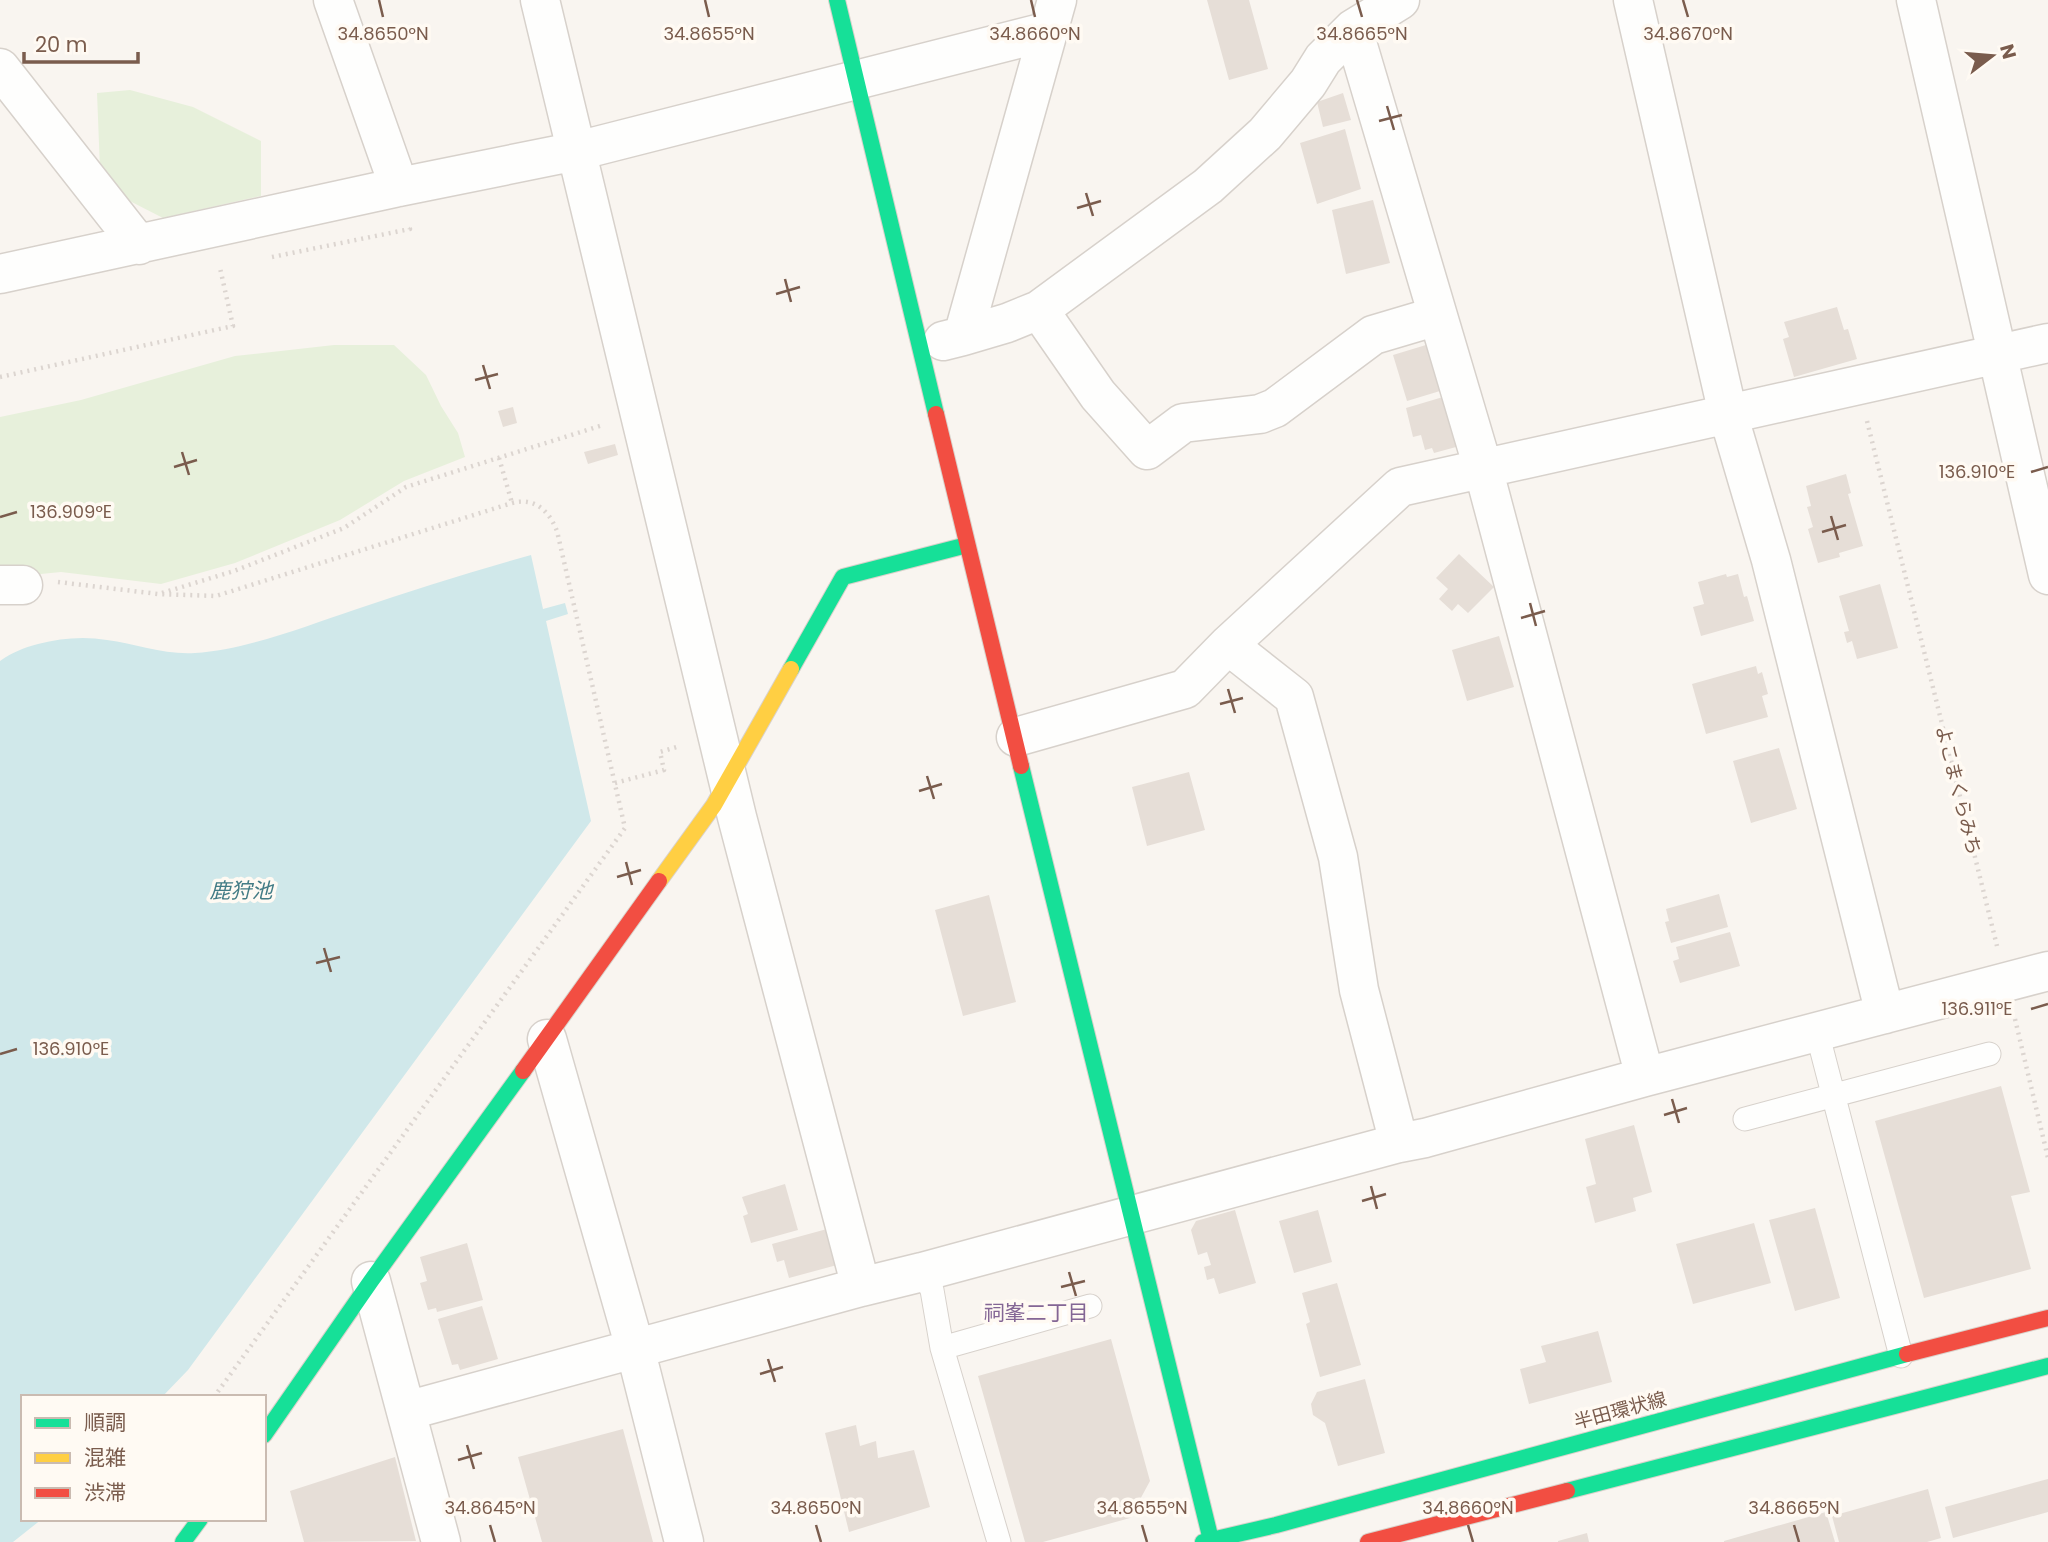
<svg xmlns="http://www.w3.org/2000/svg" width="2048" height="1542" viewBox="0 0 2048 1542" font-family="Poppins,'Noto Sans JP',sans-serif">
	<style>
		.green { fill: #e7f0db }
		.water { fill: #d0e8ea }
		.building { fill: #e6ded7 }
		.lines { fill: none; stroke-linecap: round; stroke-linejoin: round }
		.lane-casing { stroke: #d7d1cb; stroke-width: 25 }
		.street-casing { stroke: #d7d1cb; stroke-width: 41 }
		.fast-casing { stroke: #d9d2cb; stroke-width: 18 }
		.slow-casing { stroke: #d9d2cb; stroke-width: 18 }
		.jam-casing { stroke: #d9d2cb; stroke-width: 18 }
		.path { stroke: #dcd5d0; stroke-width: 4.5; stroke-dasharray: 2 5; stroke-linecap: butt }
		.lane { stroke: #fefefd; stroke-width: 23 }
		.street { stroke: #fefefd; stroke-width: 38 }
		.fast { stroke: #16e098; stroke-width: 16 }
		.slow { stroke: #ffcf43; stroke-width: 16 }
		.jam { stroke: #f24e42; stroke-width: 16 }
		.ticks { fill: none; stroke: #7a5c4d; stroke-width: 2.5 }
		.labels { text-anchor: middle; stroke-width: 7; stroke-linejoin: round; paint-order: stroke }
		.street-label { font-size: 19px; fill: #7a5c4d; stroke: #fffaf3 }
		.water-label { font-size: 21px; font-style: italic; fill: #437c86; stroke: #fffaf3 }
		.neighbourhood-label { font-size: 21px; fill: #846695; stroke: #fffaf3 }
		.ticks-label { font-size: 18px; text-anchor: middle; fill: #7a5c4d; stroke: #fffaf3; stroke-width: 7; stroke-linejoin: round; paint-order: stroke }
	</style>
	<rect width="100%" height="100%" fill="#f9f5f0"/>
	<path class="green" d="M 130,90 L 193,107 L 261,141 L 261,196 L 163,218 L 118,195 L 100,169 L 97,93 Z
		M 334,345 L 394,345 L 426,375 L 441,406 L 458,433 L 465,457 L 404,481 L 340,520 L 235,563 L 161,584 L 61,572 L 0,578 L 0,417 L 81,400 L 235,356 Z"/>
	<path class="water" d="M 531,555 L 543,609 L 565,603 L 568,614 L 546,621 L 591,821 L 188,1370 L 162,1397 L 23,1397 L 23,1519 L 42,1519 L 13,1542 L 0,1542 L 0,661 C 13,652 23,648 38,644 C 61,638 84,636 107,640 C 136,644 165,655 195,653 C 246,650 306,626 354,610 C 413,590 471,572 531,555 Z"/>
	<path class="building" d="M 1207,0 L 1249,0 L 1268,69 L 1229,80 Z
		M 1343,93 L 1351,120 L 1323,127 L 1317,102 Z
		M 1345,129 L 1361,189 L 1317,204 L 1300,143 Z
		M 1373,200 L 1390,263 L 1346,274 L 1332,210 Z
		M 1837,307 L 1844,330 L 1848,329 L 1857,359 L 1794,377 L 1783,339 L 1789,337 L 1784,322 Z
		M 1426,345 L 1440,391 L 1407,401 L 1393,355 Z
		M 1443,397 L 1456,447 L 1434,453 L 1432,448 L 1425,450 L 1421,435 L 1413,437 L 1406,408 Z
		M 513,407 L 517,423 L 503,427 L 498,411 Z
		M 615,444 L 618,455 L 588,464 L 584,452 Z
		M 1846,474 L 1851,493 L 1848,494 L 1863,546 L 1839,553 L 1840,557 L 1818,563 L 1808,529 L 1813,527 L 1807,507 L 1811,506 L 1806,486 Z
		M 1459,554 L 1494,587 L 1468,613 L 1458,604 L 1452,611 L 1439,599 L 1448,589 L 1436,578 Z
		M 1726,574 L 1727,577 L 1738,574 L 1744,597 L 1747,596 L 1754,621 L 1701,636 L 1693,607 L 1704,604 L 1698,582 Z
		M 1880,584 L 1898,648 L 1857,659 L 1852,641 L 1847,643 L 1844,632 L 1849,631 L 1839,596 Z
		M 1499,636 L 1514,687 L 1467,701 L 1452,650 Z
		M 1756,666 L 1758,674 L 1762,672 L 1768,694 L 1762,696 L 1768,717 L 1706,734 L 1692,684 Z
		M 1779,748 L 1797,809 L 1751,823 L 1733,761 Z
		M 1189,772 L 1205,830 L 1147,846 L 1132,787 Z
		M 1719,894 L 1728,927 L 1671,943 L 1665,922 L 1669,921 L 1666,909 Z
		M 989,895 L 1016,1002 L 963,1016 L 935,910 Z
		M 1730,932 L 1740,966 L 1680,983 L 1673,961 L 1679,959 L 1676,947 Z
		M 2001,1086 L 2030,1192 L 2011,1196 L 2031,1269 L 1924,1298 L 1875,1121 Z
		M 1634,1125 L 1652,1192 L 1633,1198 L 1636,1211 L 1595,1223 L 1586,1187 L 1596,1184 L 1585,1139 Z
		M 785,1184 L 798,1230 L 751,1243 L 743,1216 L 748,1214 L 742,1197 Z
		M 1815,1208 L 1840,1298 L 1795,1311 L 1769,1220 Z
		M 1235,1210 L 1256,1283 L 1219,1294 L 1214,1278 L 1207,1280 L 1204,1267 L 1211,1265 L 1207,1252 L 1198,1255 L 1191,1230 L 1196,1221 Z
		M 1318,1210 L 1332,1262 L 1294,1273 L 1279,1221 Z
		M 1754,1223 L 1771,1283 L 1693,1304 L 1676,1244 Z
		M 827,1229 L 837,1265 L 789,1278 L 784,1260 L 777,1262 L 772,1244 Z
		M 467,1243 L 483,1300 L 437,1312 L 436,1308 L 428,1310 L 420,1283 L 427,1281 L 420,1257 Z
		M 1337,1283 L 1361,1365 L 1320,1377 L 1306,1324 L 1310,1322 L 1302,1293 Z
		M 482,1306 L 498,1359 L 460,1370 L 458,1364 L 452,1365 L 438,1319 Z
		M 1598,1331 L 1612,1382 L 1529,1404 L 1520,1369 L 1546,1362 L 1541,1346 Z
		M 1111,1339 L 1150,1481 L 1130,1518 L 1043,1542 L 1025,1542 L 978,1376 Z
		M 1365,1379 L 1385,1453 L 1338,1466 L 1325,1423 L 1313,1415 L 1311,1404 L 1317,1392 Z
		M 856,1425 L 860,1446 L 876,1441 L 878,1458 L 914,1450 L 930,1507 L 849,1532 L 825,1433 Z
		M 623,1429 L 653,1542 L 542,1542 L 518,1457 Z
		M 395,1457 L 416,1541 L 304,1542 L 290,1491 Z
		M 2048,1479 L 2048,1512 L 1953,1538 L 1945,1507 Z
		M 1928,1489 L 1941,1538 L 1927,1542 L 1839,1542 L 1832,1516 Z
		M 1826,1512 L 1835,1542 L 1724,1542 L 1724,1541 Z
		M 1587,1533 L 1589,1542 L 1558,1542 L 1558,1541 Z"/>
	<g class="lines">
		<g class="lane-casing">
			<path id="lane" d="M 1817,1032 L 1901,1356
				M 1745,1119 L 1989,1054
				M 922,1272 L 932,1290 L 942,1348 L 999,1542
				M 942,1348 L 1090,1306"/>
		</g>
		<g class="street-casing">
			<path id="street" d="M 333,0 L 399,187
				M 540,0 L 737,817 L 861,1287
				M 1633,0 L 1728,414 L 1771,560 L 1885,1014
				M 1916,0 L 2048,575
				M 1353,29 L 1483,468 L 1645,1077
				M 0,68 L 139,245
				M 0,274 L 399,187 L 577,151 L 1049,31
				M 1039,310 L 1098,395 L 1147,450 L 1183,423 L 1260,414 L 1275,408 L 1373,335 L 1437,316
				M 963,336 L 1007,323 L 1039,310 L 1208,186 L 1265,134 L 1308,83 L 1323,59 L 1353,29 L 1400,0
				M 943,341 L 963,336 L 1057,0
				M 0,585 L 23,585
				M 1228,645 L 1294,697 L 1338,857 L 1359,990 L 1399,1143
				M 1016,737 L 1185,689 L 1228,645 L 1400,487 L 2048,343
				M 547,1039 L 635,1348 L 684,1542
				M 371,1281 L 441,1542
				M 406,1411 L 861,1287 L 922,1272 L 1399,1143 L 1425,1138 L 1645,1077 L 2048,971"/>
		</g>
		<g class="fast-casing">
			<path id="fast" d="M 837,0 L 936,414
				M 791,669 L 843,577 L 967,545
				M 1021,766 L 1211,1540
				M 264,1435 L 371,1281 L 523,1071
				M 1567,1491 L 2048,1366
				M 183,1542 L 200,1519
				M 1203,1542 L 1276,1525 L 1907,1354"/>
		</g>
		<g class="slow-casing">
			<path id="slow" d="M 659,881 L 714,805 L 791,669"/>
		</g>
		<g class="jam-casing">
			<path id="jam" d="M 936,414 L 1021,766
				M 523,1071 L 659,881
				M 1907,1354 L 2048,1318
				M 1368,1542 L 1567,1491"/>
		</g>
		<path class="path" d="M 272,257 L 410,229 L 409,225
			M 0,377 L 233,326 L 220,268
			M 1867,421 L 1997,946
			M 499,458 L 512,503
			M 58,582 L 158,594 L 216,596 L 512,503 C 535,497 549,511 557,531 L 625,828 L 214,1397
			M 162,593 L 234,571 L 344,528 L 406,487 L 603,425
			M 615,783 L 664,770 L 660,752 L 680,746
			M 2015,1019 L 2048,1158"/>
		<use href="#lane" class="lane"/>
		<use href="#street" class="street"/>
		<use href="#fast" class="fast"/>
		<use href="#slow" class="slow"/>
		<use href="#jam" class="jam"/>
	</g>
	<path class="ticks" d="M 379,0 L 383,17M 705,0 L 709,17M 1031,0 L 1035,17M 1357,0 L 1362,17M 1683,0 L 1688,17M 1387,106 L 1394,130M 1379,121 L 1402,115M 1086,193 L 1093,216M 1077,208 L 1101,201M 785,279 L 791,302M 776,294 L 800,287M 483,365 L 490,389M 475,380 L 498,374M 182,452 L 189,475M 174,467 L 197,460M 2031,472 L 2048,467M 1831,516 L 1838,540M 0,517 L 17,512M 1822,532 L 1846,525M 1530,603 L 1536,626M 1521,618 L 1545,611M 1228,689 L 1235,713M 1220,704 L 1243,698M 927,776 L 934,799M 919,791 L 942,784M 626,862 L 632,885M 617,877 L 641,870M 324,948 L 331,972M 316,963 L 340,957M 2031,1009 L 2048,1004M 0,1054 L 17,1049M 1672,1099 L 1679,1123M 1664,1115 L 1687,1108M 1371,1186 L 1377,1209M 1362,1201 L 1386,1194M 1069,1272 L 1076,1296M 1061,1287 L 1085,1281M 768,1359 L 775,1382M 760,1374 L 783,1367M 467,1445 L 474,1469M 458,1460 L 482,1453M 490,1525 L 495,1542M 816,1525 L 821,1542M 1142,1525 L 1147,1542M 1468,1525 L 1473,1542M 1794,1525 L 1799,1542"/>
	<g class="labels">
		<g class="street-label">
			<text transform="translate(1959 790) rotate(76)" y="7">よこまくらみち</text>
			<text transform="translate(1620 1410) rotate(-15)" y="7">半田環状線</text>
		</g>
		<g class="water-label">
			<text x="241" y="898">鹿狩池</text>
		</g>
		<g class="neighbourhood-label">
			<text x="1036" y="1320">祠峯二丁目</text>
		</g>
	</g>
	<g class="ticks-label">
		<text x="383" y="40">34.8650°N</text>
		<text x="709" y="40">34.8655°N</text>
		<text x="1035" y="40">34.8660°N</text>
		<text x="1362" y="40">34.8665°N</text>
		<text x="1688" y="40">34.8670°N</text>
		<text x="1977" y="478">136.910°E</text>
		<text x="71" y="518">136.909°E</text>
		<text x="1977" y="1015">136.911°E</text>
		<text x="71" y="1055">136.910°E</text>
		<text x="490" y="1514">34.8645°N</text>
		<text x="816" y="1514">34.8650°N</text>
		<text x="1142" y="1514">34.8655°N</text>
		<text x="1468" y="1514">34.8660°N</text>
		<text x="1794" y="1514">34.8665°N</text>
	</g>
	<rect x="21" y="1395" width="245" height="126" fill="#fffaf3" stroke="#cabbb1" stroke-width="2"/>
	<rect x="35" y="1418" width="35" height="10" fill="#16e098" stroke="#cabbb1" stroke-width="2"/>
	<text x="84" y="1430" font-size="21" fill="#7a5c4d">順調</text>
	<rect x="35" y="1453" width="35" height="10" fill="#ffcf43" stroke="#cabbb1" stroke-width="2"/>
	<text x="84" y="1465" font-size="21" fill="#7a5c4d">混雑</text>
	<rect x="35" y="1488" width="35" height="10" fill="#f24e42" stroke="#cabbb1" stroke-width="2"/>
	<text x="84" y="1500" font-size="21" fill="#7a5c4d">渋滞</text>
	<g transform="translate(1992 56) rotate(74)" stroke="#fffaf3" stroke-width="5" paint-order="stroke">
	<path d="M0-5L12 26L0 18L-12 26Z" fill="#7a5c4d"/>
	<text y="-10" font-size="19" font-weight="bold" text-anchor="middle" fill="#7a5c4d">N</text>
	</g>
	<path d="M24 52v10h114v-10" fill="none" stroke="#7a5c4d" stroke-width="3.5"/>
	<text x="35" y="52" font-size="21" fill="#7a5c4d" stroke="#fffaf3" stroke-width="5" paint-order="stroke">20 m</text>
</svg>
